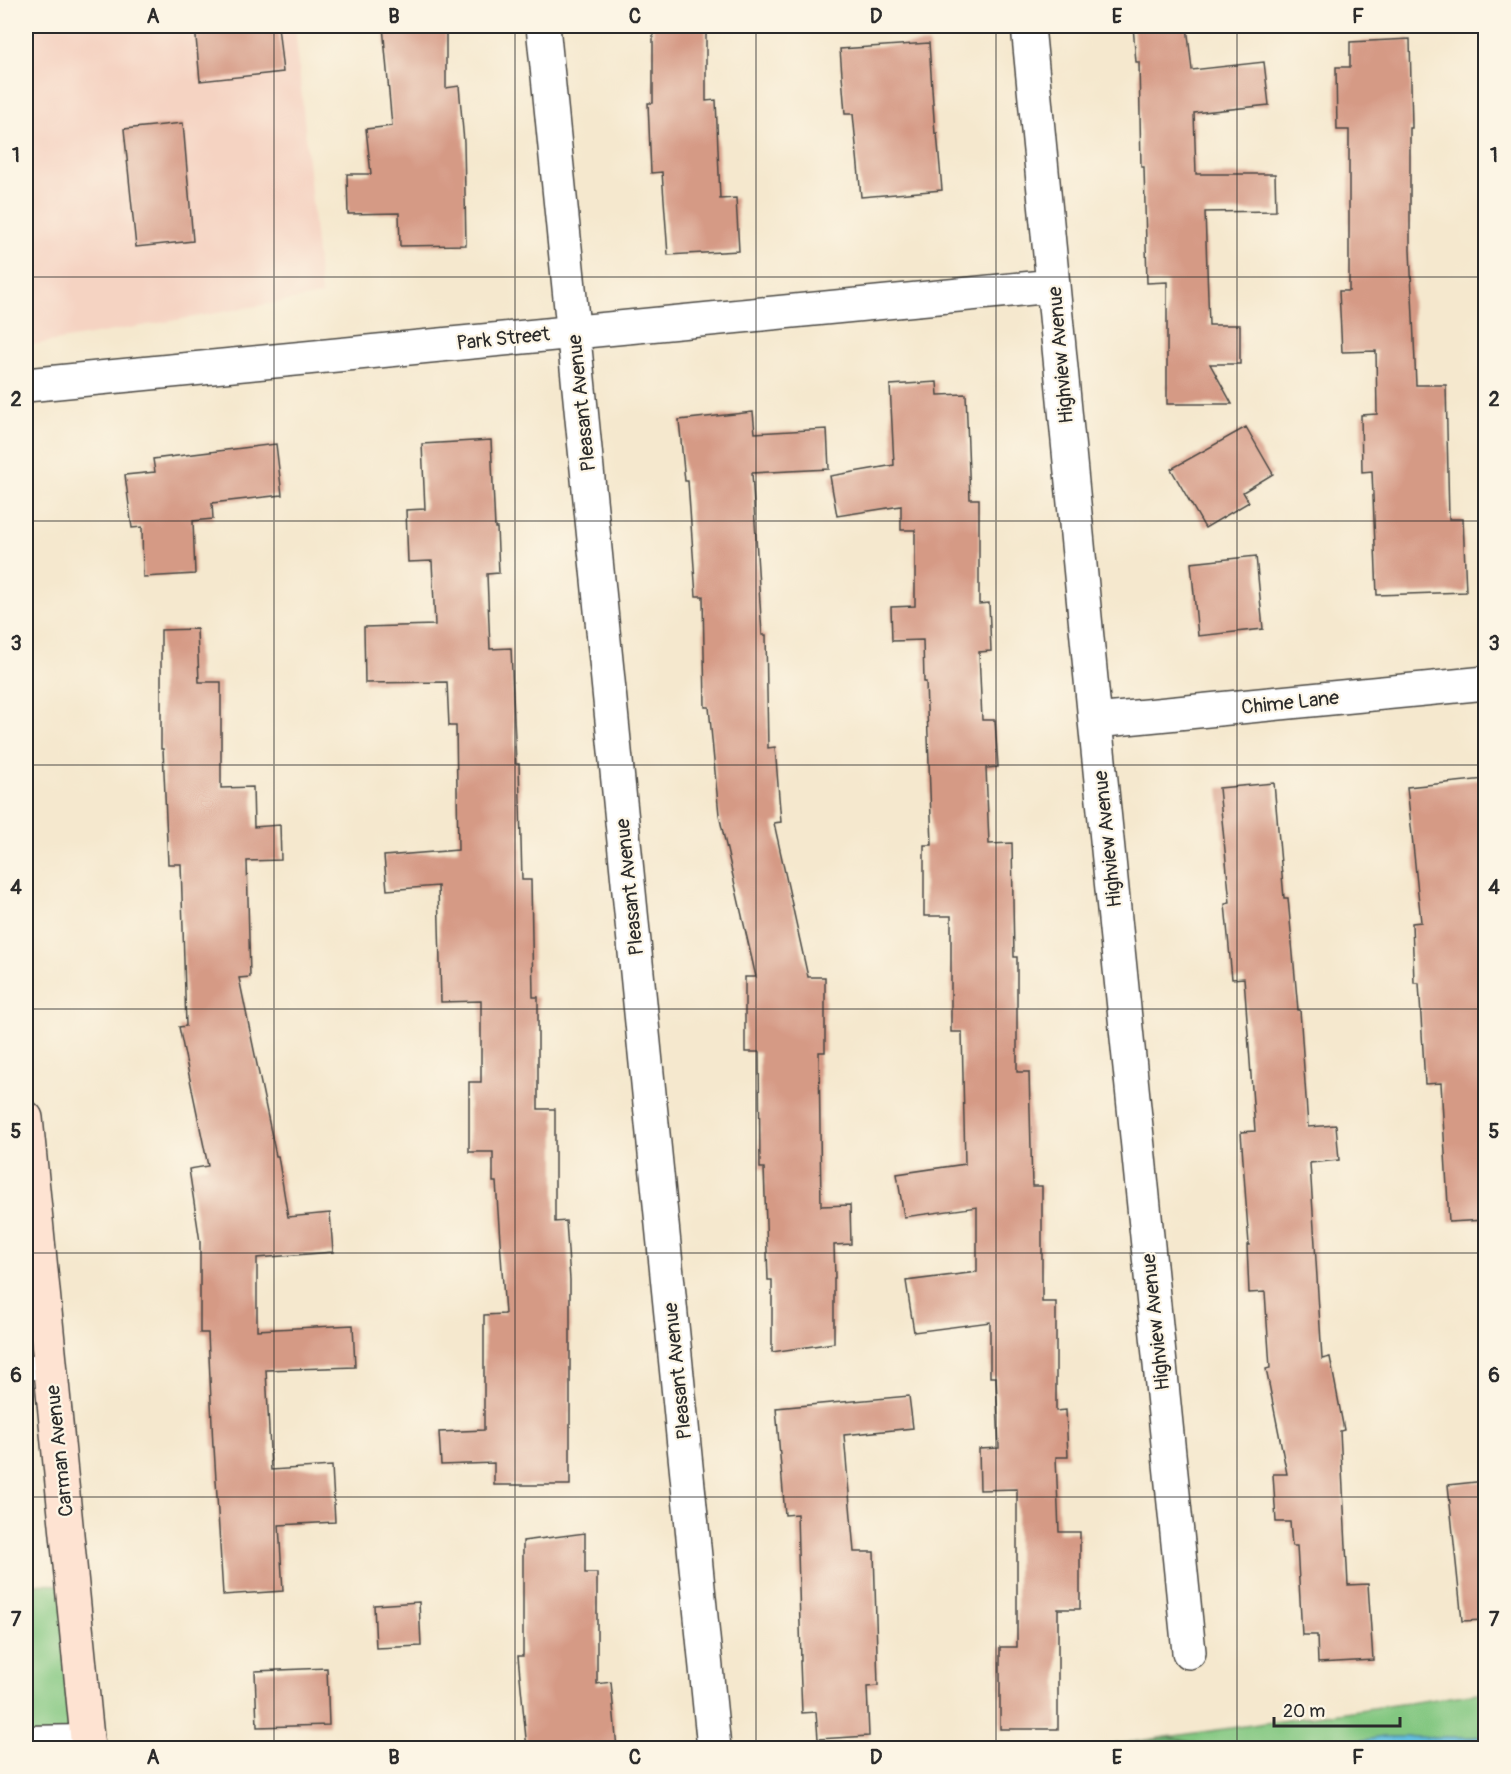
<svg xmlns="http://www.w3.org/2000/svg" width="1511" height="1774" viewBox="0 0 1511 1774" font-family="Pangolin,sans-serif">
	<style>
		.built { fill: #f5d3c2 }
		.green { fill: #83c781; stroke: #577956; stroke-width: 1.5 }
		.forest { fill: #6aac6f; stroke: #4a6c4d; stroke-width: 1.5 }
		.water { fill: #64c1e2; stroke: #487686; stroke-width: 1.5 }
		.building { fill: #d59a85 }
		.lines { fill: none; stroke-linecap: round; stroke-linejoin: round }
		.service-casing { stroke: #494743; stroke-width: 27 }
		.minor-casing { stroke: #494743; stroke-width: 36 }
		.secondary-casing { stroke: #494743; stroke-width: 36 }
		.service { stroke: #fff; stroke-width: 24 }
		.minor { stroke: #fff; stroke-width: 33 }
		.secondary { stroke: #fee3d2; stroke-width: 33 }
		.grid { fill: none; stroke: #2b2b2b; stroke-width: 1.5; stroke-opacity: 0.55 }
		.labels { text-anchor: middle; stroke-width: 4.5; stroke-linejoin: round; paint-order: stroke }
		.street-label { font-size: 20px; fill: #2b2b2b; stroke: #fcf5e5 }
		.neatline { fill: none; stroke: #2b2b2b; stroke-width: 2 }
		.grid-label { font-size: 20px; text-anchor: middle; font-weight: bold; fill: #2b2b2b }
	</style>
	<rect width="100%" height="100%" fill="#fcf5e5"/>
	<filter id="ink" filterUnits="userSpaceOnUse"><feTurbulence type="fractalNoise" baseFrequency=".0167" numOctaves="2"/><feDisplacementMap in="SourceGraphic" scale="12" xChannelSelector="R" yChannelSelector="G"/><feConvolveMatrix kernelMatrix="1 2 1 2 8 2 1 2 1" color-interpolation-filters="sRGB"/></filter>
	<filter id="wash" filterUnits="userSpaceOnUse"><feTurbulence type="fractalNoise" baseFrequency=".008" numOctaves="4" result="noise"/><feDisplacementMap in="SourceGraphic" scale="24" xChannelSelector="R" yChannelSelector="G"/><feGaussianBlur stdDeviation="1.35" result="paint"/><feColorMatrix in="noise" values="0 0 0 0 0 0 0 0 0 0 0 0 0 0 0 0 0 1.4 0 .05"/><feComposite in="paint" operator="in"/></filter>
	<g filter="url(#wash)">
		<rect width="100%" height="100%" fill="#f5e8ce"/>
		<path class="built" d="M 26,26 L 295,26 L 321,295 L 26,346 Z"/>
		<path class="green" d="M 26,1584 L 67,1585 L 79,1748 L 26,1748 Z
			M 1485,1692 L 1485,1748 L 1090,1748 Z"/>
		<path class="forest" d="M 1170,1737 L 1212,1748 L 1090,1748 Z"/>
		<path class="water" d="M 1384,1737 L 1485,1737 L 1485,1748 L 1311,1748 Z"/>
		<g id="blocks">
			<path class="building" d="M 195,26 L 278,26 L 283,72 L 200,81 Z
				M 383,26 L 446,26 L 446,88 L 459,86 L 464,142 L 466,245 L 400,246 L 399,213 L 348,214 L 347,174 L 371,174 L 366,129 L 392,126 Z
				M 653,26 L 706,26 L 706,101 L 716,100 L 720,199 L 736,198 L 739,251 L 668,255 L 662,172 L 651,173 L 648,103 L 653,103 Z
				M 1133,26 L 1187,26 L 1192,70 L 1264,62 L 1269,105 L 1194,113 L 1196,174 L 1275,174 L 1276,211 L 1205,212 L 1209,325 L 1240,325 L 1240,364 L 1210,364 L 1232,404 L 1167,404 L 1167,282 L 1147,283 L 1144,167 L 1141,167 L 1139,62 L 1136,62 Z
				M 1410,39 L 1412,128 L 1410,128 L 1410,250 L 1416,385 L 1446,385 L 1449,519 L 1463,519 L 1466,592 L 1377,595 L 1372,471 L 1362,472 L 1361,415 L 1377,414 L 1376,351 L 1342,352 L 1339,291 L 1349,291 L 1349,130 L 1337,130 L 1336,67 L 1350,67 L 1350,42 Z
				M 929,43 L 935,134 L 937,133 L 942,190 L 861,197 L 853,114 L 845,114 L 840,49 Z
				M 183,123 L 193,241 L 136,247 L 124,129 Z
				M 937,382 L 938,395 L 966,394 L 970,499 L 979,499 L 979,604 L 989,603 L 991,651 L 979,652 L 982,720 L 995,720 L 998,767 L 986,768 L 989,844 L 1012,843 L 1014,957 L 1017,957 L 1017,1072 L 1029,1072 L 1032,1186 L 1042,1186 L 1042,1302 L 1056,1302 L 1056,1411 L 1066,1410 L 1068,1457 L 1056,1457 L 1059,1532 L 1080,1532 L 1080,1609 L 1058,1609 L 1058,1729 L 1000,1729 L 1000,1647 L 1017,1647 L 1017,1489 L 980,1490 L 979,1449 L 999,1448 L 996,1377 L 990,1377 L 990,1322 L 914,1332 L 906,1281 L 977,1272 L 977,1207 L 904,1217 L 897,1174 L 965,1164 L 962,1032 L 951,1032 L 951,916 L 924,916 L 924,845 L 932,845 L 926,682 L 924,682 L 923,640 L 892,641 L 891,607 L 915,606 L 915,530 L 901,530 L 901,506 L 837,516 L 830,476 L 894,465 L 890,385 Z
				M 753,412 L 755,433 L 827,429 L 829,469 L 752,473 L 762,635 L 766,635 L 768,748 L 775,747 L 781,822 L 774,823 L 808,977 L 825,977 L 825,1052 L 819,1052 L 821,1206 L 850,1205 L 851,1244 L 834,1245 L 835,1278 L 834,1278 L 834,1343 L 772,1352 L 772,1280 L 768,1280 L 764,1168 L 760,1168 L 759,1052 L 745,1052 L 745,977 L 756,977 L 719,815 L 709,707 L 705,707 L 703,596 L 696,596 L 688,481 L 685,481 L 679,420 Z
				M 1246,427 L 1273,474 L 1243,492 L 1249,502 L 1205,528 L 1171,469 Z
				M 491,440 L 495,528 L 497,528 L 499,573 L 487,574 L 490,649 L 511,648 L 516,764 L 519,764 L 522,880 L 531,880 L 533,997 L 538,997 L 538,1109 L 555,1109 L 555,1222 L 566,1221 L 570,1280 L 570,1485 L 494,1485 L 494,1463 L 441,1465 L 439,1432 L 484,1430 L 484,1315 L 505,1314 L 496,1182 L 493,1182 L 493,1152 L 469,1152 L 469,1082 L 481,1082 L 481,1001 L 441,1002 L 438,886 L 387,890 L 384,856 L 458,850 L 456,726 L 449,726 L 447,682 L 365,683 L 364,627 L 435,625 L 432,561 L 408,562 L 406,510 L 425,509 L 422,444 Z
				M 276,444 L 282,495 L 212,503 L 213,519 L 193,521 L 195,574 L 143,577 L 142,527 L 132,528 L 125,475 L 155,472 L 153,459 Z
				M 1256,556 L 1263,629 L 1198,636 L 1191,563 Z
				M 197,629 L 199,682 L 221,682 L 221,788 L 253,787 L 254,827 L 280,825 L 281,860 L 247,861 L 250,977 L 239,978 L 276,1156 L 278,1156 L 288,1217 L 330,1213 L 333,1252 L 257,1258 L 257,1330 L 353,1325 L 355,1367 L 266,1370 L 271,1470 L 332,1466 L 335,1522 L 279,1525 L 283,1591 L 223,1595 L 214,1447 L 213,1447 L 208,1333 L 200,1333 L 200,1242 L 189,1169 L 208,1166 L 179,1027 L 186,1026 L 181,864 L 168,864 L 163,749 L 161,749 L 161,630 Z
				M 1485,779 L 1485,1220 L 1449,1222 L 1441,1083 L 1425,1084 L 1419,983 L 1414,983 L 1412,923 L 1421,922 L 1407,787 Z
				M 1274,783 L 1284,898 L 1288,898 L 1298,1010 L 1300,1010 L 1308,1127 L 1336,1125 L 1339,1160 L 1310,1163 L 1322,1359 L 1330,1357 L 1344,1430 L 1340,1431 L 1348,1585 L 1368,1584 L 1373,1660 L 1318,1663 L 1317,1635 L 1302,1635 L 1297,1546 L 1292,1546 L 1290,1522 L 1276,1522 L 1273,1474 L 1287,1474 L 1266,1369 L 1270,1368 L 1265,1292 L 1249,1293 L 1247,1245 L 1249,1245 L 1241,1132 L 1255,1131 L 1244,978 L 1232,979 L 1225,904 L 1230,903 L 1219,788 Z
				M 909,1396 L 913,1428 L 844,1435 L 854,1552 L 874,1552 L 878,1686 L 867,1687 L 869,1736 L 818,1739 L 816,1712 L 802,1713 L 800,1661 L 801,1661 L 797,1514 L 785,1515 L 776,1408 Z
				M 1485,1481 L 1485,1620 L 1462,1621 L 1448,1485 Z
				M 585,1533 L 585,1573 L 597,1573 L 597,1684 L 611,1682 L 617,1749 L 527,1749 L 518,1656 L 523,1656 L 523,1541 Z
				M 419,1602 L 421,1646 L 376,1648 L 374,1605 Z
				M 327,1668 L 329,1725 L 257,1727 L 255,1671 Z"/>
		</g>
	</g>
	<g filter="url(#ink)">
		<use href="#blocks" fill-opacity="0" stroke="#494743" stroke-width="1.5"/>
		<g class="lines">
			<g class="service-casing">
				<path id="service" d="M 26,1368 L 50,1365
					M 26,1738 L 87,1737"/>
			</g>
			<g class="minor-casing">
				<path id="minor" d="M 543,26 L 714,1748
					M 1028,26 L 1095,721 L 1189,1652
					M 26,385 L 1053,286
					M 1095,721 L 1486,683"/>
			</g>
			<g class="secondary-casing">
				<path id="secondary" d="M 26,1118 L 88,1748"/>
			</g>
			<use href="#service" class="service"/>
			<use href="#minor" class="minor"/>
			<use href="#secondary" class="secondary"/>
		</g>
	</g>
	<path class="grid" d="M 274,26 L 274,1748M 515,26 L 515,1748M 756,26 L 756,1748M 996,26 L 996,1748M 1237,26 L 1237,1748M 26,277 L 1486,277M 26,521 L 1486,521M 26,765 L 1486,765M 26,1009 L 1486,1009M 26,1253 L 1486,1253M 26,1497 L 1486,1497"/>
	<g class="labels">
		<g class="street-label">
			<text transform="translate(503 338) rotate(-6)" y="7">Park Street</text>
			<text transform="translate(1060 355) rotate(-95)" y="7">Highview Avenue</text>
			<text transform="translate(581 403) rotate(-96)" y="7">Pleasant Avenue</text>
			<text transform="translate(1290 702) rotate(-6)" y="7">Chime Lane</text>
			<text transform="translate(1107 839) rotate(-96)" y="7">Highview Avenue</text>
			<text transform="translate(629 887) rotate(-96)" y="7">Pleasant Avenue</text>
			<text transform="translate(1155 1322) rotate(-96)" y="7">Highview Avenue</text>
			<text transform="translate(677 1371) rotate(-96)" y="7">Pleasant Avenue</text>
			<text transform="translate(59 1451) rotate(-96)" y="7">Carman Avenue</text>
		</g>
	</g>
	<rect width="1511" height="1774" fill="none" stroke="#fcf5e5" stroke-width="66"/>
	<path d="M1274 1717v9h126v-9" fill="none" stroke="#2b2b2b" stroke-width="3"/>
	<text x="1283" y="1717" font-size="18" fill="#2b2b2b" stroke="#fcf5e5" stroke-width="4.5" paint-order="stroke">20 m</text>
	<rect x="33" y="33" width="1445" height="1708" class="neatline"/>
	<g class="grid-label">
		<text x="153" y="23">A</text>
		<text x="394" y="23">B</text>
		<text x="635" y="23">C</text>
		<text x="876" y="23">D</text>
		<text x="1117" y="23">E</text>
		<text x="1358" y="23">F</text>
		<text x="16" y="162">1</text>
		<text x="1494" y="162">1</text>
		<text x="16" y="406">2</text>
		<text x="1494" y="406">2</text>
		<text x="16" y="650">3</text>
		<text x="1494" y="650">3</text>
		<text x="16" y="894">4</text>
		<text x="1494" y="894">4</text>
		<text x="16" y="1138">5</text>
		<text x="1494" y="1138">5</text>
		<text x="16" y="1382">6</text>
		<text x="1494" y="1382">6</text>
		<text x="16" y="1626">7</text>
		<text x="1494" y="1626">7</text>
		<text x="153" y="1764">A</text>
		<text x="394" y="1764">B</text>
		<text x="635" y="1764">C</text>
		<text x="876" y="1764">D</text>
		<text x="1117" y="1764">E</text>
		<text x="1358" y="1764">F</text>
	</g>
</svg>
